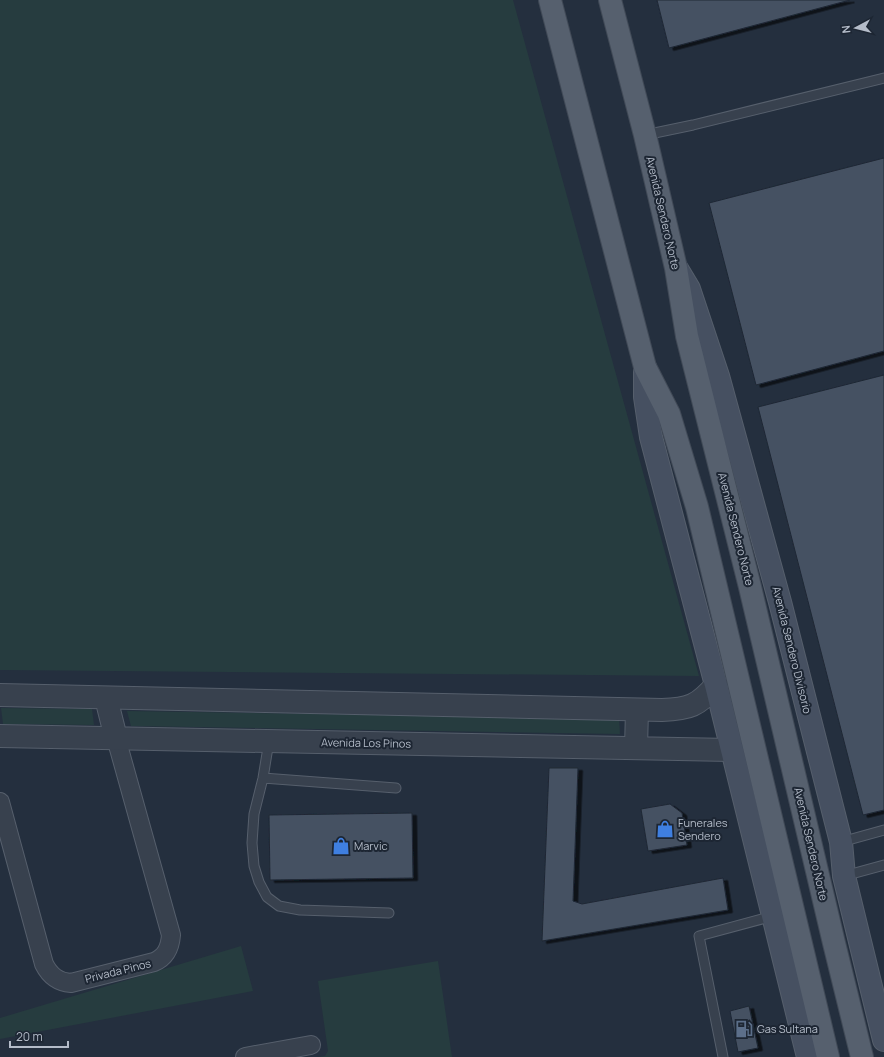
<svg xmlns="http://www.w3.org/2000/svg" width="884" height="1057" viewBox="0 0 884 1057" font-family="Manrope,sans-serif">
	<style>
		.green { fill: #263c3f }
		.building { fill: #455162; stroke: #1f2835; filter: url(#shadow) }
		.lines { fill: none; stroke-linecap: round; stroke-linejoin: round }
		.service-casing { stroke: #565f6c; stroke-width: 11 }
		.minor-casing { stroke: #565f6c; stroke-width: 20 }
		.tertiary-casing { stroke: #565f6c; stroke-width: 24 }
		.secondary-casing { stroke: #565f6c; stroke-width: 24 }
		.primary-casing { stroke: #414a57; stroke-width: 24 }
		.service { stroke: #38414e; stroke-width: 9 }
		.minor { stroke: #38414e; stroke-width: 18 }
		.tertiary { stroke: #38414e; stroke-width: 22 }
		.secondary { stroke: #465061; stroke-width: 22 }
		.primary { stroke: #56606e; stroke-width: 22 }
		.labels { text-anchor: middle; stroke-width: 4; stroke-linejoin: round; paint-order: stroke }
		.street-label { font-size: 11px; fill: #b4bcc9; stroke: #1d2633 }
		.poi-label { font-size: 11px; fill: #b4bcc9; stroke: #1d2633; text-anchor: start }
	</style>
	<defs>
		<filter id="shadow"><feDropShadow dx="4.5" dy="2.5" stdDeviation="0" flood-color="#0009"/></filter>
	</defs>
	<rect width="100%" height="100%" fill="#242f3e"/>
	<path class="green" d="M 0,0 L 513,0 L 699,676 L 0,670 Z
		M 1,708 L 92,709 L 94,725 L 3,724 Z
		M 127,711 L 619,719 L 620,734 L 131,726 Z
		M 241,946 L 253,991 L 0,1039 L 0,1018 Z
		M 438,961 L 452,1057 L 318,1057 L 325,1056 L 328,1051 L 318,981 Z"/>
	<path class="building" d="M 657,0 L 850,0 L 669,48 Z
		M 884,158 L 884,351 L 756,385 L 709,203 Z
		M 884,375 L 884,810 L 863,815 L 758,407 Z
		M 549,768 L 578,768 L 573,901 L 582,904 L 723,878 L 728,910 L 542,941 Z
		M 670,804 L 682,813 L 687,845 L 648,851 L 641,809 Z
		M 412,813 L 413,878 L 270,880 L 269,815 Z
		M 749,1006 L 758,1048 L 738,1052 L 730,1011 Z"/>
	<g class="lines">
		<g class="service-casing">
			<path id="service" d="M 645,135 L 693,125 L 884,78
				M 269,741 L 263,778 L 254,814 L 252,843 L 254,866 L 259,882 L 267,897 L 279,906 L 300,910 L 389,913
				M 263,778 L 396,788
				M 841,842 L 884,830
				M 844,876 L 884,865
				M 723,1057 L 699,936 L 773,916"/>
		</g>
		<g class="minor-casing">
			<path id="minor" d="M 0,802 L 44,964 C 50,976 58,982 71,983 L 154,962 C 166,957 170,948 171,935 L 116,738
				M 245,1057 L 311,1045"/>
		</g>
		<g class="tertiary-casing">
			<path id="tertiary" d="M 0,695 L 662,710 C 689,709 698,706 716,685
				M 106,698 L 116,738
				M 0,736 L 731,750
				M 636,748 L 637,710"/>
		</g>
		<g class="secondary-casing">
			<path id="secondary" d="M 677,269 L 689,289 L 718,376 L 780,602 L 841,842 L 844,876 L 884,1040
				M 645,367 L 645,397 L 651,437 L 716,685 L 808,1057"/>
		</g>
		<g class="primary-casing">
			<path id="primary" d="M 550,0 L 645,367 L 669,414 L 697,507 L 828,1057
				M 610,0 L 645,135 L 676,268 L 687,336 L 750,587 L 834,943 L 862,1057"/>
		</g>
		<use href="#service" class="service"/>
		<use href="#minor" class="minor"/>
		<use href="#tertiary" class="tertiary"/>
		<use href="#secondary" class="secondary"/>
		<use href="#primary" class="primary"/>
	</g>
	<defs>
		<g id="shop-bare" transform="scale(1.38)"><path d="M-5-2.5h2.3a2.7 3.5 0 0 1 5.4 0H5L5.5 6h-11ZM-1.5-2.5h3a1.5 2.3 0 0 0-3 0Z" fill="#3f7fe0" stroke="#1d2633" stroke-width="2.5" paint-order="stroke"/></g>
		<g id="fuel-bare" transform="scale(1.38)"><path d="M-5.5-6h7V0h2V4h1.3V-2.5L3-4.5l.8-.8L6-3V5H2.5V1h-1V6h-7ZM-4.2-4.7v3.2H.2V-4.7Z" fill="#5c6f8a" stroke="#1d2633" stroke-width="2.5" paint-order="stroke"/></g>
	</defs>
	<g fill-rule="evenodd">
		<use href="#shop-bare" x="665" y="829"/>
		<use href="#shop-bare" x="341" y="846"/>
		<use href="#fuel-bare" x="744" y="1029"/>
	</g>
	<g class="labels">
		<g class="street-label">
			<text transform="translate(663 213) rotate(77)" y="4">Avenida Sendero Norte</text>
			<text transform="translate(736 529) rotate(76)" y="4">Avenida Sendero Norte</text>
			<text transform="translate(792 650) rotate(76)" y="4">Avenida Sendero Divisorio</text>
			<text transform="translate(366 743) rotate(1)" y="4">Avenida Los Pinos</text>
			<text transform="translate(811 844) rotate(77)" y="4">Avenida Sendero Norte</text>
			<text transform="translate(118 971) rotate(-14)" y="4">Privada Pinos</text>
		</g>
		<g class="poi-label">
			<text x="678" y="827">Funerales<tspan x="678" dy="13">Sendero</tspan></text>
			<text x="354" y="850">Marvic</text>
			<text x="757" y="1033">Gas Sultana</text>
		</g>
	</g>
	<g transform="translate(856 28) rotate(263)" stroke="#1d2633" stroke-width="3" paint-order="stroke">
	<path d="M0-3L7 15L0 10L-7 15Z" fill="#b4bcc9"/>
	<text y="-6" font-size="11" font-weight="bold" text-anchor="middle" fill="#b4bcc9">N</text>
	</g>
	<path d="M10 1041v6h58v-6" fill="none" stroke="#b4bcc9" stroke-width="2"/>
	<text x="16" y="1041" font-size="12" fill="#b4bcc9" stroke="#1d2633" stroke-width="3" paint-order="stroke">20 m</text>
</svg>
